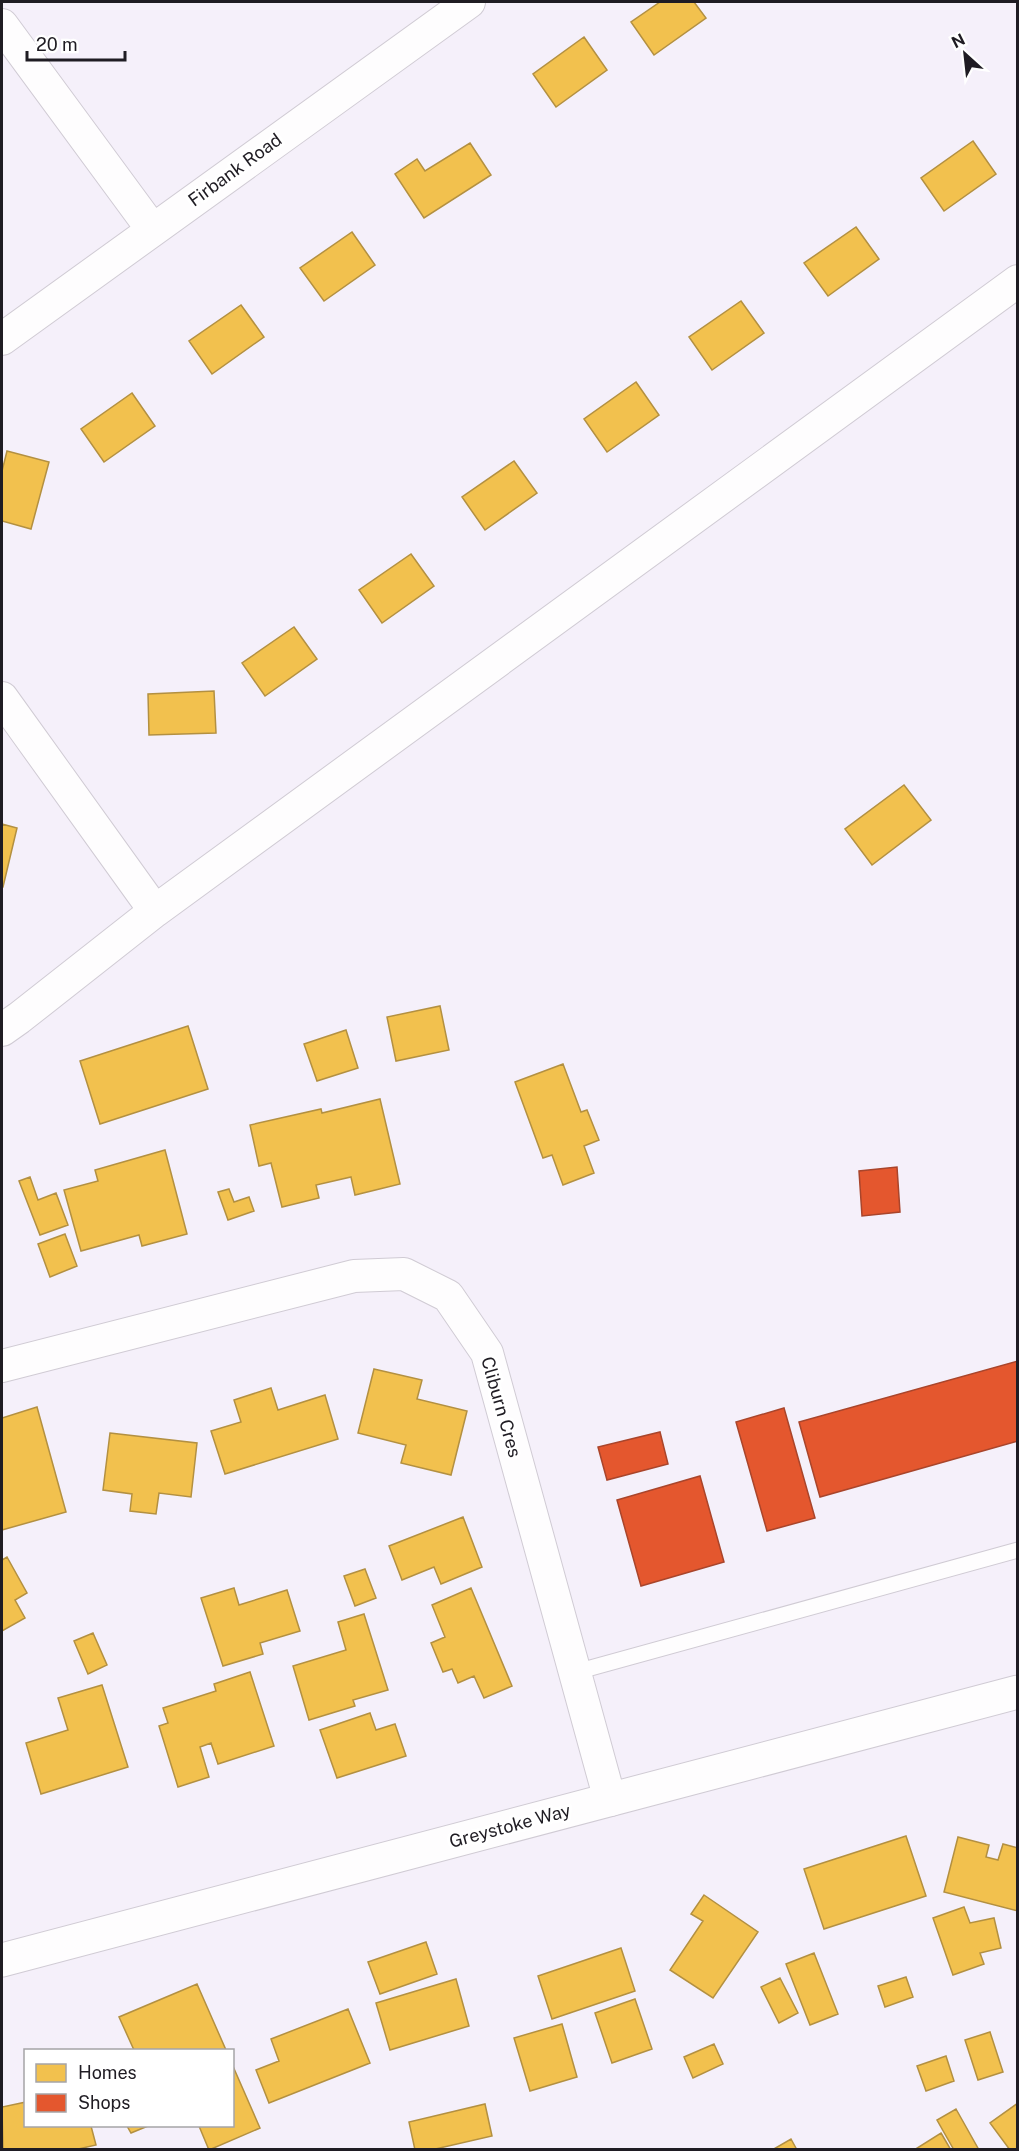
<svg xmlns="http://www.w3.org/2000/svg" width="1019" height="2151" viewBox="0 0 1019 2151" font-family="'Public Sans',sans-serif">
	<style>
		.homes { fill: #f2c14e; stroke: #b39041; stroke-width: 1.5 }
		.shops { fill: #e4572e; stroke: #a9452b; stroke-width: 1.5 }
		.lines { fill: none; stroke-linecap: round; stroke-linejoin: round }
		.service-casing { stroke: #d0cbd4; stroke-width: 17 }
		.minor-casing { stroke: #d0cbd4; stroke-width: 34 }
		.tertiary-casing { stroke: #d0cbd4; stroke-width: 35 }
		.service { stroke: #fefdfe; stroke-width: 15 }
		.minor { stroke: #fefdfe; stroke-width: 32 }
		.tertiary { stroke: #fefdfe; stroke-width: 33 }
		.labels { text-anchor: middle; stroke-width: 6; stroke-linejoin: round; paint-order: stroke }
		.street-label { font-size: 18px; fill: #1f1c23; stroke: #fff }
	</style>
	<rect width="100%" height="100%" fill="#f5f0fa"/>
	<path class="homes" d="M 660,2 L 694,2 L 706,18 L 654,55 L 631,22 Z
		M 584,37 L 607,70 L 556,107 L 533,74 Z
		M 973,141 L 996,174 L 944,211 L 921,178 Z
		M 470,143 L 491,175 L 424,218 L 395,174 L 417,159 L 425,171 Z
		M 856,227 L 879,259 L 828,296 L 804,263 Z
		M 352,232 L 375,265 L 324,301 L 300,268 Z
		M 741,301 L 764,333 L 712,370 L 689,337 Z
		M 241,305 L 264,337 L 212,374 L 189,341 Z
		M 636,382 L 659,415 L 607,452 L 584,419 Z
		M 132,393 L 155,426 L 104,462 L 81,429 Z
		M 7,451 L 49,462 L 31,529 L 2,521 L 2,471 Z
		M 514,461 L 537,493 L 485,530 L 462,497 Z
		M 411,554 L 434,586 L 382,623 L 359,590 Z
		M 294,627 L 317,659 L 265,696 L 242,663 Z
		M 214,691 L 216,733 L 149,735 L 148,694 Z
		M 904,785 L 931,820 L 872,865 L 845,829 Z
		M 2,824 L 17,828 L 3,887 L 2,887 Z
		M 440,1006 L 449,1050 L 396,1061 L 387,1017 Z
		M 188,1026 L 208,1089 L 100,1124 L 80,1061 Z
		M 346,1030 L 358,1068 L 317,1081 L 304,1044 Z
		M 563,1064 L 581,1112 L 587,1110 L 599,1140 L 584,1146 L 594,1173 L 563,1185 L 552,1155 L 543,1158 L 515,1082 Z
		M 380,1099 L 400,1184 L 355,1195 L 351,1177 L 316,1185 L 319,1198 L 282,1207 L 271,1163 L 259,1166 L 250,1125 L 321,1109 L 322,1113 Z
		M 165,1150 L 187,1234 L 142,1246 L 139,1235 L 81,1251 L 64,1190 L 98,1181 L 95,1170 Z
		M 30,1177 L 38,1200 L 56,1193 L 68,1225 L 40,1235 L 19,1181 Z
		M 229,1189 L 234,1202 L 249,1197 L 254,1211 L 228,1220 L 218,1192 Z
		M 65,1234 L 77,1266 L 50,1277 L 38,1244 Z
		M 374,1369 L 422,1380 L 417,1399 L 467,1411 L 451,1475 L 401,1463 L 406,1445 L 358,1433 Z
		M 271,1388 L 278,1410 L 325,1395 L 338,1439 L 225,1474 L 211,1431 L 241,1422 L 234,1400 Z
		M 37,1407 L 66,1512 L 2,1530 L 2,1418 Z
		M 110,1433 L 197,1443 L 191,1497 L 159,1493 L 156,1514 L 130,1511 L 132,1494 L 103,1490 Z
		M 463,1517 L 482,1567 L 441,1584 L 434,1567 L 402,1580 L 389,1546 Z
		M 7,1557 L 27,1593 L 15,1600 L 25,1618 L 2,1631 L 2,1560 Z
		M 365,1569 L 376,1598 L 355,1606 L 344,1576 Z
		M 234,1588 L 239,1605 L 287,1590 L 300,1631 L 260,1643 L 263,1654 L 223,1666 L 201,1598 Z
		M 471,1588 L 512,1686 L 484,1698 L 474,1676 L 458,1683 L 452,1669 L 443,1672 L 431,1643 L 445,1637 L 432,1605 Z
		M 364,1614 L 388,1690 L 353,1700 L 355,1706 L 309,1720 L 293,1666 L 346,1650 L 338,1622 Z
		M 93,1633 L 107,1665 L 88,1674 L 74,1641 Z
		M 250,1672 L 274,1746 L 218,1764 L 211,1743 L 200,1747 L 209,1777 L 178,1787 L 159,1726 L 168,1723 L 163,1708 L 216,1691 L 214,1684 Z
		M 102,1685 L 128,1767 L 41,1794 L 26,1743 L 68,1730 L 58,1698 Z
		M 370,1713 L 376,1730 L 395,1724 L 406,1756 L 337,1778 L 320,1730 Z
		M 906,1836 L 926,1896 L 824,1929 L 804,1869 Z
		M 958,1837 L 989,1845 L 986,1857 L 998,1860 L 1003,1844 L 1018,1848 L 1018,1911 L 944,1892 Z
		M 704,1895 L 758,1932 L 713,1998 L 670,1970 L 703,1921 L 691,1914 Z
		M 964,1907 L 970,1923 L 994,1918 L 1001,1948 L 980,1953 L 984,1964 L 953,1975 L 933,1918 Z
		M 426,1942 L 437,1974 L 380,1994 L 368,1962 Z
		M 621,1948 L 635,1991 L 552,2019 L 538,1976 Z
		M 814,1953 L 838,2014 L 810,2025 L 786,1964 Z
		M 906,1977 L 913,1997 L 885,2007 L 878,1986 Z
		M 780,1978 L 798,2013 L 779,2023 L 761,1987 Z
		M 456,1979 L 469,2026 L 390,2050 L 376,2003 Z
		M 197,1984 L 226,2050 L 134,2050 L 119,2017 Z
		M 635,1999 L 652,2049 L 612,2063 L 595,2013 Z
		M 348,2009 L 370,2063 L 269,2103 L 256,2070 L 279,2061 L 271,2039 Z
		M 562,2024 L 577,2077 L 530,2091 L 514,2038 Z
		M 990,2032 L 1003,2072 L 978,2080 L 965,2040 Z
		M 714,2044 L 723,2064 L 693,2078 L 684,2057 Z
		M 946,2056 L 954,2081 L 926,2091 L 917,2066 Z
		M 232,2064 L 260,2128 L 209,2150 L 199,2126 L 232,2126 Z
		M 26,2102 L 26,2126 L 91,2126 L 96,2145 L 74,2150 L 3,2150 L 2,2107 Z
		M 1018,2103 L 1018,2150 L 1010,2150 L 990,2123 Z
		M 485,2104 L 492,2136 L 431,2150 L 415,2150 L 409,2122 Z
		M 956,2109 L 979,2150 L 954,2150 L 937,2120 Z
		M 127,2126 L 148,2126 L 131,2133 Z
		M 941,2133 L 951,2150 L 914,2150 Z
		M 791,2139 L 797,2150 L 772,2150 Z"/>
	<path class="shops" d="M 897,1167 L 900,1212 L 862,1216 L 859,1171 Z
		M 1018,1361 L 1018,1441 L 820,1497 L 799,1422 Z
		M 784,1408 L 815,1518 L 767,1531 L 736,1422 Z
		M 660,1432 L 668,1464 L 607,1480 L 598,1447 Z
		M 700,1476 L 724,1562 L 641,1586 L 617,1500 Z"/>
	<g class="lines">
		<g class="service-casing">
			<path id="service" d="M 576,1672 L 1018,1550"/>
		</g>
		<g class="minor-casing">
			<path id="minor" d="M 2,25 L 152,229
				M 2,339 L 469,2
				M 2,698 L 155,911
				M 2,1030 L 19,1018 L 155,911 L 1018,281
				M 2,1366 L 354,1276 L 404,1274 L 448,1296 L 487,1353 L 610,1800"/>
		</g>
		<g class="tertiary-casing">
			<path id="tertiary" d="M 2,1960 L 1018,1692"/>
		</g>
		<use href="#service" class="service"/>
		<use href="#minor" class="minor"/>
		<use href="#tertiary" class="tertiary"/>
	</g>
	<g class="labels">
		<g class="street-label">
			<text transform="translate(235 170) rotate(-36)" y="6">Firbank Road</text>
			<text transform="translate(501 1407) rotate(74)" y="6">Cliburn Cres</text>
			<text transform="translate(510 1826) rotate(-15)" y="6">Greystoke Way</text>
		</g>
	</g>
	<rect width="1019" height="2151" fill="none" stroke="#1f1c23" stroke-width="6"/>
	<rect x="24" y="2049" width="210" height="78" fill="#ffffff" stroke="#a5a4a7" stroke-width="1.5"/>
	<rect x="36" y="2064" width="30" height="18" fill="#f2c14e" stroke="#a5a4a7" stroke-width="1.5"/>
	<text x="78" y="2079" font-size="18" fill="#1f1c23">Homes</text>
	<rect x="36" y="2094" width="30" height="18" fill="#e4572e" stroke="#a5a4a7" stroke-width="1.5"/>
	<text x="78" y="2109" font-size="18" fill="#1f1c23">Shops</text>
	<g transform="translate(965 54) rotate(333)" stroke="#ffffff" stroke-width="4.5" paint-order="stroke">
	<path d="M0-4.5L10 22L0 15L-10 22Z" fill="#1f1c23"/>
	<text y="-9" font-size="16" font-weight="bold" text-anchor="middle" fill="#1f1c23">N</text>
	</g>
	<path d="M27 51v9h98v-9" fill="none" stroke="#1f1c23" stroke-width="3"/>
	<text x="36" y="51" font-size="18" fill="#1f1c23" stroke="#ffffff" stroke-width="4.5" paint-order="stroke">20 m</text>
</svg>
